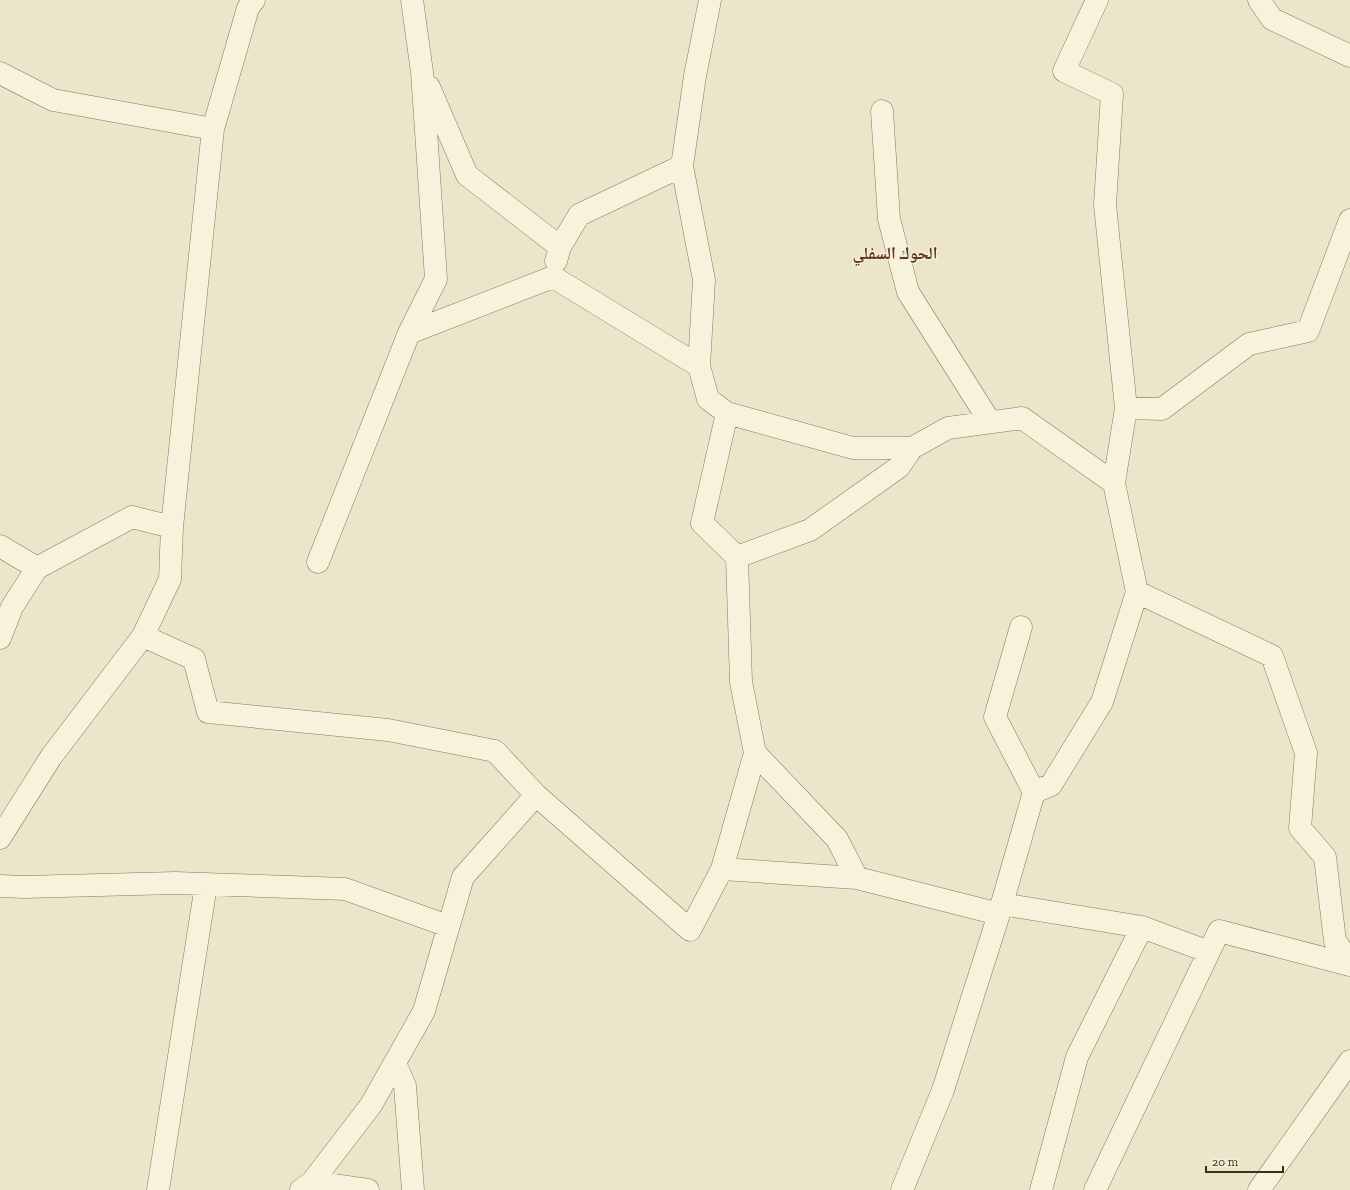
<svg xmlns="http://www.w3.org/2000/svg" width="1350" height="1190" viewBox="0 0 1350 1190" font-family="'Zilla Slab','Noto Naskh Arabic',serif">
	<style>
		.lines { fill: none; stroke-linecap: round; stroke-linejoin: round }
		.minor-casing { stroke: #86795f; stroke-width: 23 }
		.minor { stroke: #f7f2dc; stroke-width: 22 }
		.labels { text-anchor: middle; stroke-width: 3; stroke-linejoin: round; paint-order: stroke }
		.district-label { font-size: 17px; font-weight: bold; fill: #613824; stroke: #f3efd8 }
	</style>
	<rect width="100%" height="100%" fill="#ebe5c9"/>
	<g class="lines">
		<g class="minor-casing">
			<path id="minor" d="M 1097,0 L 1064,71 L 1112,94 L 1105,205 L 1126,408 L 1114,483 L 1137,592 L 1272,656 L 1306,753 L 1300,828 L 1325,857 L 1335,941 L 1350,962
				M 1259,0 L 1272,19 L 1350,56
				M 0,73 L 53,100 L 213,129
				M 429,87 L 467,175 L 560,247 L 556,261
				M 882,111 L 889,219 L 908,292 L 990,422
				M 682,166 L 695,76 L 710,0
				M 560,247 L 579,215 L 682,166 L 704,280 L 699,366
				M 409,333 L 436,279 L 422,72 L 412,0
				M 1126,408 L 1162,409 L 1249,344 L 1308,331 L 1350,220
				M 727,413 L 702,523 L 737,557 L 810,530 L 899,467 L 912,448
				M 0,546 L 37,568
				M 737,557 L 741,682 L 755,753
				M 318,562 L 409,333 L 553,277 L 699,366 L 708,399 L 727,413 L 853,448 L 912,448 L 948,428 L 1022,418 L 1114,483
				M 1021,627 L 995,717 L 1034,792
				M 143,636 L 194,659 L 208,712 L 388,730 L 495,751 L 536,795 L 690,930 L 722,869
				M 0,638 L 12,607 L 37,568 L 132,517 L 172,527
				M 0,838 L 51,757 L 143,636 L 170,579 L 172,527 L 213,129 L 248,8 L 254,0
				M 857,878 L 722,869 L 755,753 L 837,839 L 857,878 L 999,914
				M 0,886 L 24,887 L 175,883 L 345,889 L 448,926
				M 1002,904 L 1142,927 L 1209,952
				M 395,1063 L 405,1086 L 413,1190
				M 312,1182 L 368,1190
				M 158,1190 L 206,885
				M 301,1190 L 312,1182 L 371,1105 L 424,1011 L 463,877 L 536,795
				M 902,1190 L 943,1090 L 999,914 L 1034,792 L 1051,785 L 1102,702 L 1137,592
				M 1041,1190 L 1077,1057 L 1142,927
				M 1095,1190 L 1219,931 L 1350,965
				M 1259,1190 L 1350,1061"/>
		</g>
		<use href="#minor" class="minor"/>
	</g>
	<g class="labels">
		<g class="district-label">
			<text x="895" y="259">الحوك السفلي</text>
		</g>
	</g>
	<path d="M1206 1166v6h77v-6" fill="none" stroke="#382f21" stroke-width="2"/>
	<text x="1212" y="1166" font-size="12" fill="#382f21" stroke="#f3efd8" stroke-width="3" paint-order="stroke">20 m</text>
</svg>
